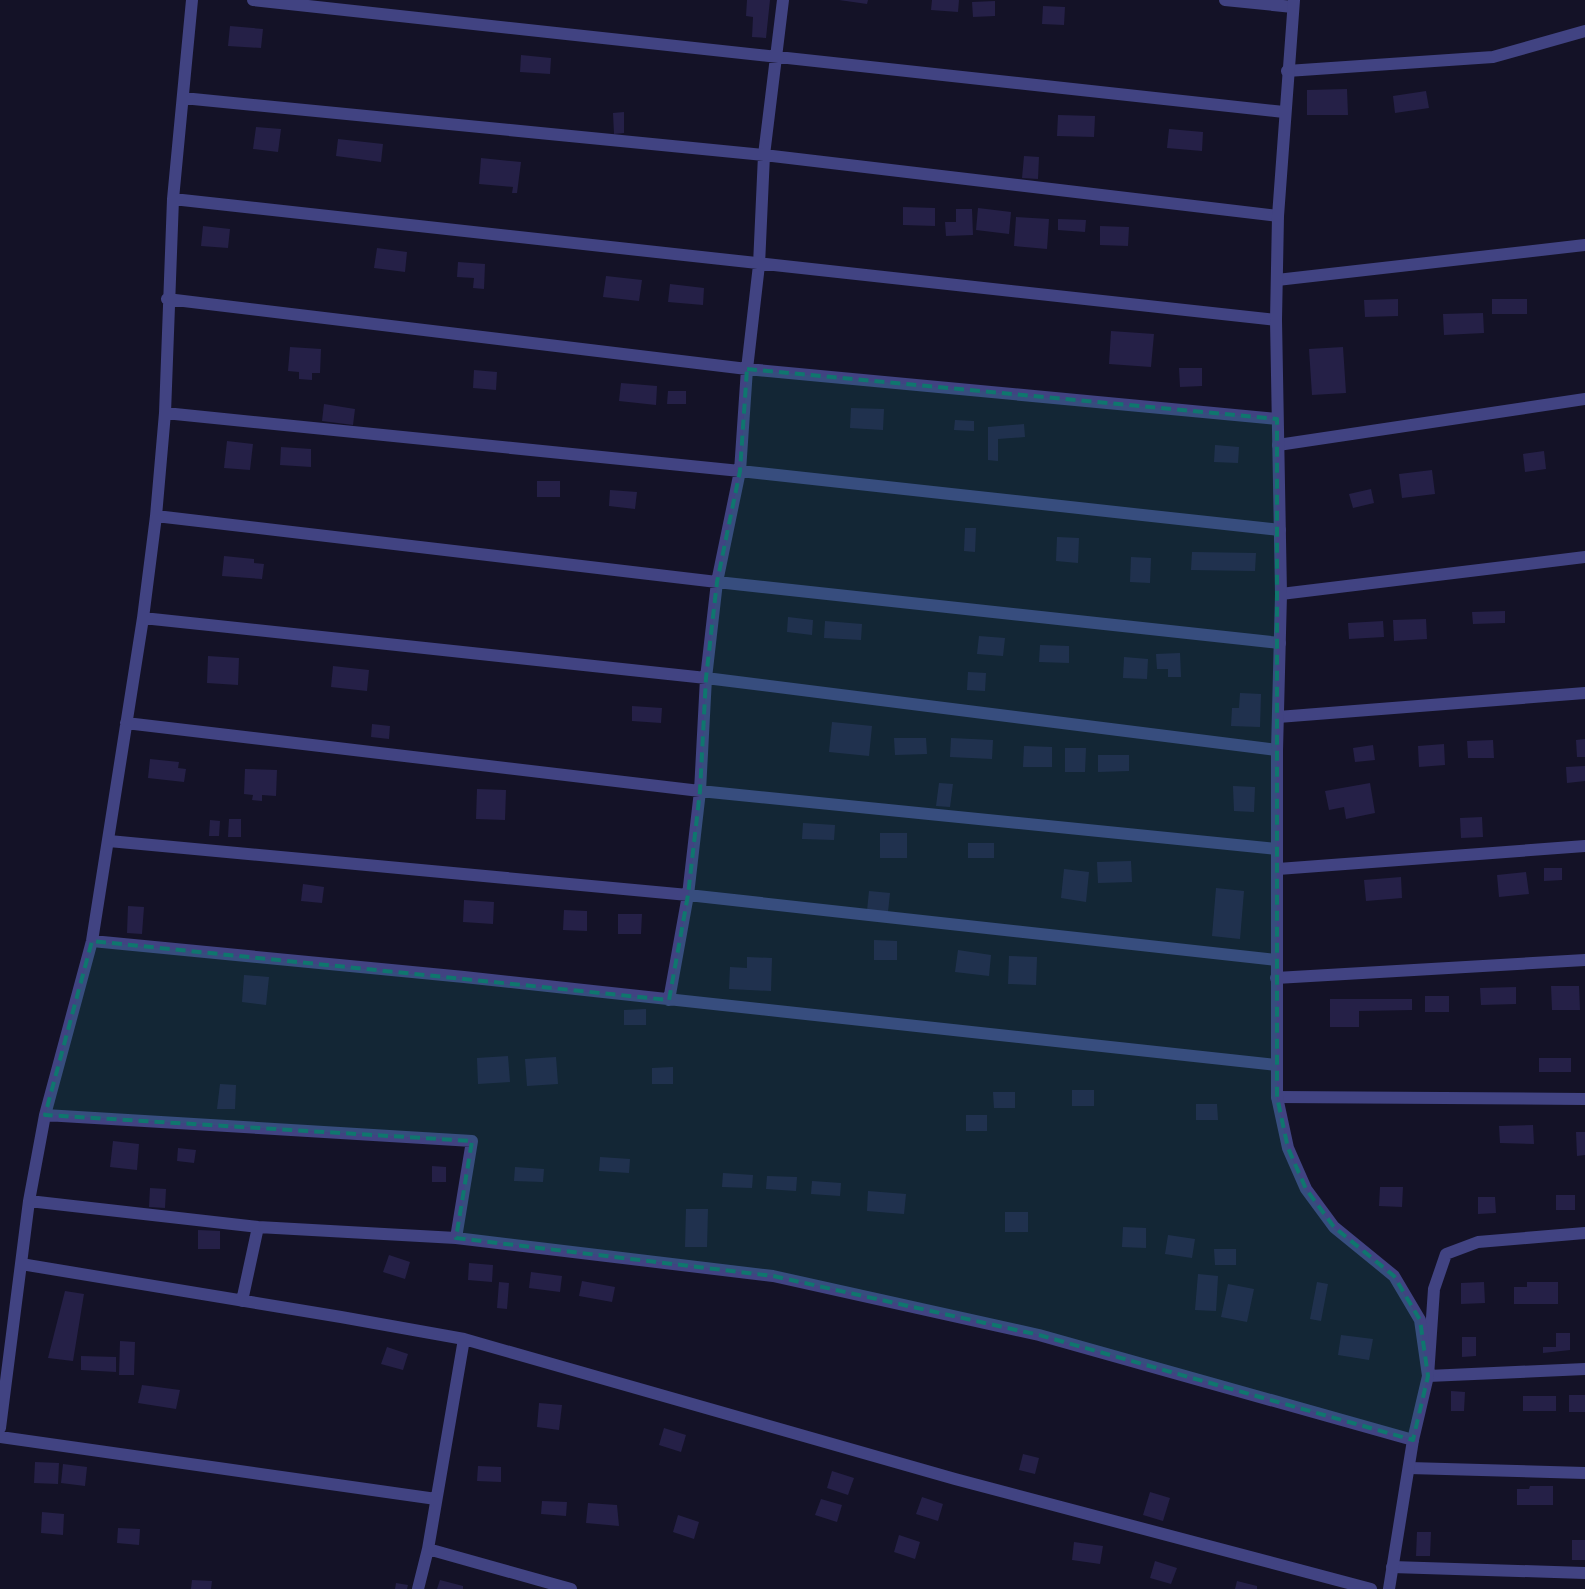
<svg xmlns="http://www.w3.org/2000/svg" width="1585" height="1589" viewBox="0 0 1585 1589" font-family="Signika,sans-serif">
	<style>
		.building { fill: #252047 }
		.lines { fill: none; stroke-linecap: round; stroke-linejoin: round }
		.minor { stroke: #414382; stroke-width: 12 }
		.tertiary { stroke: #414382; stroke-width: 12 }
		.marked { fill: #0f766e; fill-opacity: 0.2; stroke: #0f766e; stroke-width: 4; stroke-dasharray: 10 6; stroke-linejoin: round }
	</style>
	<rect width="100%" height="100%" fill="#141227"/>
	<path class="building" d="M 747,0 L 770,0 L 766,38 L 752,37 L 753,17 L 746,16 Z
		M 839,0 L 868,0 L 867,4 Z
		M 932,0 L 959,0 L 958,12 L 931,10 Z
		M 995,1 L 995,16 L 973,17 L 972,2 Z
		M 1043,6 L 1065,7 L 1064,25 L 1042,24 Z
		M 230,26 L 263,29 L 261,48 L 228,46 Z
		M 521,55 L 551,58 L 550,74 L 520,72 Z
		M 1347,89 L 1348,115 L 1307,115 L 1307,90 Z
		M 1426,91 L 1429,108 L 1395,113 L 1393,96 Z
		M 624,112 L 624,133 L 614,134 L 613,113 Z
		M 1058,115 L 1095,116 L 1094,137 L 1057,136 Z
		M 256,127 L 281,129 L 278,152 L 253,149 Z
		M 1169,129 L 1203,132 L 1202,151 L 1167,148 Z
		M 338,139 L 383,144 L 381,162 L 336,156 Z
		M 1024,156 L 1039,157 L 1038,179 L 1022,178 Z
		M 481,158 L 521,162 L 517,193 L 512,193 L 513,187 L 479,184 Z
		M 903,207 L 935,208 L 935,226 L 903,225 Z
		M 978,208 L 1011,212 L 1009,234 L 976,230 Z
		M 956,209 L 972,209 L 973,235 L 946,236 L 945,222 L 956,222 Z
		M 1016,217 L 1049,219 L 1047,249 L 1014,246 Z
		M 1058,219 L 1086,220 L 1085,232 L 1058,230 Z
		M 203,226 L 230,229 L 228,248 L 201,246 Z
		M 1100,226 L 1129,227 L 1128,246 L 1100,245 Z
		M 377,248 L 407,252 L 405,272 L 374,268 Z
		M 458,262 L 485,264 L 484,289 L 473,288 L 474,278 L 457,277 Z
		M 606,276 L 642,280 L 639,301 L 603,297 Z
		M 670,284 L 704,288 L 703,305 L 668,302 Z
		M 1398,299 L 1398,316 L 1365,317 L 1364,300 Z
		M 1492,299 L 1527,299 L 1527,314 L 1492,314 Z
		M 1483,313 L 1484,333 L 1444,335 L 1443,314 Z
		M 1111,331 L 1154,334 L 1151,367 L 1109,364 Z
		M 290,347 L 321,349 L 320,373 L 312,373 L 312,380 L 299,379 L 299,372 L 288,371 Z
		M 1343,347 L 1346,393 L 1312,395 L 1309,349 Z
		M 1179,368 L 1202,368 L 1202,386 L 1180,387 Z
		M 474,370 L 497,372 L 496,390 L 473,388 Z
		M 621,383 L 657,386 L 656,405 L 619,401 Z
		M 668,391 L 686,391 L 686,404 L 667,404 Z
		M 324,404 L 355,409 L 353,425 L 322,421 Z
		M 851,408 L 884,409 L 883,430 L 850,428 Z
		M 955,420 L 974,421 L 974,431 L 954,430 Z
		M 1024,424 L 1025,437 L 998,439 L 998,461 L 988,460 L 988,427 Z
		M 227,441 L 253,444 L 250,470 L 224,468 Z
		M 1215,445 L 1239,447 L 1238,463 L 1214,462 Z
		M 281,447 L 311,449 L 311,467 L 280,465 Z
		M 1544,451 L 1546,469 L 1525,472 L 1523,454 Z
		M 1432,470 L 1435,494 L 1402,498 L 1399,474 Z
		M 537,481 L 560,481 L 560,497 L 537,497 Z
		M 1371,489 L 1374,503 L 1353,508 L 1349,494 Z
		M 610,490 L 637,492 L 635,509 L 609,506 Z
		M 965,528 L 976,528 L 975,552 L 964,551 Z
		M 1057,537 L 1079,538 L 1078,563 L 1056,561 Z
		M 1192,552 L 1256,553 L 1255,571 L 1191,570 Z
		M 224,556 L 254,559 L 254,563 L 264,564 L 262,579 L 222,576 Z
		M 1131,557 L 1151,558 L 1150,583 L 1130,582 Z
		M 1505,611 L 1505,623 L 1473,624 L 1472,612 Z
		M 788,617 L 813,620 L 812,635 L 787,632 Z
		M 1426,619 L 1427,639 L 1394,641 L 1393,620 Z
		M 825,621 L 862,624 L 861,640 L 824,638 Z
		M 1383,621 L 1384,637 L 1349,639 L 1348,623 Z
		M 979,636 L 1005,638 L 1003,656 L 977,654 Z
		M 1040,645 L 1069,646 L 1069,663 L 1039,662 Z
		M 1180,653 L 1181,677 L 1168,677 L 1168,669 L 1157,669 L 1156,654 Z
		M 208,656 L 239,658 L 238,685 L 207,683 Z
		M 1124,657 L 1148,659 L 1147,679 L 1123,678 Z
		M 333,666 L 369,670 L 367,691 L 331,687 Z
		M 968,672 L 986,673 L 985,691 L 967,690 Z
		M 1240,693 L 1261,694 L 1260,727 L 1231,726 L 1232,708 L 1239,708 Z
		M 632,706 L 662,708 L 661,723 L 632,721 Z
		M 832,722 L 872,726 L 869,756 L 829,752 Z
		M 372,724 L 390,726 L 389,739 L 371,737 Z
		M 894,738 L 926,738 L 927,754 L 895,755 Z
		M 951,738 L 993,740 L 992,759 L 950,757 Z
		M 1585,739 L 1585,757 L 1577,757 L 1576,740 Z
		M 1493,740 L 1494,758 L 1468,758 L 1467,741 Z
		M 1444,744 L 1445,765 L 1419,767 L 1418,746 Z
		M 1373,745 L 1375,760 L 1355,762 L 1353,748 Z
		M 1024,746 L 1052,747 L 1052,767 L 1023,767 Z
		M 1065,748 L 1086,748 L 1085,772 L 1065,772 Z
		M 1098,755 L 1129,755 L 1129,771 L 1098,772 Z
		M 150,759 L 179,762 L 178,768 L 186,769 L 184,782 L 148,778 Z
		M 1585,766 L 1585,781 L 1567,783 L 1566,767 Z
		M 245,769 L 277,770 L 276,796 L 262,795 L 262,801 L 252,800 L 253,795 L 244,794 Z
		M 939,783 L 953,784 L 950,807 L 936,806 Z
		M 1370,783 L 1375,813 L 1346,819 L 1344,807 L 1329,810 L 1325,791 Z
		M 1233,786 L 1255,787 L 1254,812 L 1234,811 Z
		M 477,789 L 506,790 L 505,820 L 476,819 Z
		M 1482,817 L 1483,837 L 1461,838 L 1460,818 Z
		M 229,819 L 241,819 L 241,837 L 228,837 Z
		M 210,820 L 220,821 L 219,836 L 209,836 Z
		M 803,823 L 835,825 L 834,840 L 802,839 Z
		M 880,833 L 907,833 L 907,858 L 880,858 Z
		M 968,843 L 994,843 L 994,858 L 968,858 Z
		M 1131,861 L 1132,882 L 1098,883 L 1097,862 Z
		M 1544,868 L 1562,868 L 1562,880 L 1544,881 Z
		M 1064,869 L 1089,872 L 1086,902 L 1061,898 Z
		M 1526,872 L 1529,894 L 1499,897 L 1497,875 Z
		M 1401,877 L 1402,898 L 1366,901 L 1364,880 Z
		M 303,884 L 324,887 L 322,903 L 301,901 Z
		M 1216,888 L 1244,891 L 1240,939 L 1212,936 Z
		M 869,891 L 890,893 L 888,912 L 867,911 Z
		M 464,900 L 494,902 L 493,924 L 463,922 Z
		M 128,906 L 144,907 L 142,934 L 127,933 Z
		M 564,910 L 587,911 L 587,931 L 563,930 Z
		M 618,914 L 642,914 L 641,934 L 618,934 Z
		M 874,940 L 897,941 L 897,960 L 874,960 Z
		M 958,950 L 991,955 L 989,976 L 955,972 Z
		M 1009,956 L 1037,957 L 1036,985 L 1008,984 Z
		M 747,957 L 772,958 L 771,991 L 729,989 L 730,967 L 747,968 Z
		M 244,975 L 269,977 L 266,1005 L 242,1002 Z
		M 1551,986 L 1579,986 L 1580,1010 L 1552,1010 Z
		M 1516,987 L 1516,1004 L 1481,1005 L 1480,988 Z
		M 1425,996 L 1449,996 L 1449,1012 L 1425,1012 Z
		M 1330,999 L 1412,999 L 1412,1010 L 1359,1011 L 1359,1027 L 1330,1027 Z
		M 646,1009 L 646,1025 L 624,1025 L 624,1010 Z
		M 508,1056 L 510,1082 L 478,1084 L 477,1058 Z
		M 556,1057 L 558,1084 L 527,1086 L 525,1059 Z
		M 1539,1058 L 1571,1058 L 1571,1072 L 1539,1072 Z
		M 673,1067 L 673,1084 L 652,1084 L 652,1068 Z
		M 220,1084 L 236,1085 L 235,1109 L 217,1109 Z
		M 1072,1090 L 1094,1090 L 1094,1106 L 1072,1106 Z
		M 993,1092 L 1015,1092 L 1015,1108 L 994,1108 Z
		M 1196,1104 L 1217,1104 L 1218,1120 L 1196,1120 Z
		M 966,1115 L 987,1115 L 987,1131 L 966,1131 Z
		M 1533,1125 L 1534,1144 L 1500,1143 L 1499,1126 Z
		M 1576,1132 L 1585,1132 L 1585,1155 L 1577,1156 Z
		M 113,1141 L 139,1144 L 137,1170 L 110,1167 Z
		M 178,1148 L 196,1150 L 194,1163 L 177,1161 Z
		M 600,1157 L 630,1159 L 629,1173 L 599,1171 Z
		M 432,1166 L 446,1167 L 446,1182 L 432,1182 Z
		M 515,1167 L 544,1169 L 543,1182 L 514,1181 Z
		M 723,1173 L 753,1175 L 752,1188 L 722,1187 Z
		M 767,1176 L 797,1177 L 796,1191 L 766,1189 Z
		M 812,1181 L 841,1183 L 840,1196 L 811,1194 Z
		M 1380,1187 L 1403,1187 L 1402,1207 L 1379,1206 Z
		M 150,1188 L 166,1189 L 165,1208 L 149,1207 Z
		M 868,1191 L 906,1194 L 904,1214 L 867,1211 Z
		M 1556,1195 L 1575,1195 L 1575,1210 L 1556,1210 Z
		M 1478,1197 L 1495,1197 L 1496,1213 L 1478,1214 Z
		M 686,1209 L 708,1209 L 707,1247 L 685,1247 Z
		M 1005,1212 L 1028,1212 L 1028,1232 L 1005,1232 Z
		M 1123,1227 L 1146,1228 L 1146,1248 L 1122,1247 Z
		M 198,1230 L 220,1231 L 220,1249 L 198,1249 Z
		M 1168,1235 L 1195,1239 L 1192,1258 L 1165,1254 Z
		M 1214,1249 L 1236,1249 L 1236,1265 L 1215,1265 Z
		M 389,1255 L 410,1262 L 405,1279 L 383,1272 Z
		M 469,1263 L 493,1265 L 492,1282 L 468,1280 Z
		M 531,1272 L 562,1276 L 560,1292 L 529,1288 Z
		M 1198,1274 L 1218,1276 L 1216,1311 L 1195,1310 Z
		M 582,1281 L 615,1287 L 612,1302 L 579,1296 Z
		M 499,1282 L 509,1283 L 507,1309 L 497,1308 Z
		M 1317,1282 L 1328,1284 L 1321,1321 L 1310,1319 Z
		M 1484,1282 L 1485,1303 L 1461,1304 L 1461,1283 Z
		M 1527,1282 L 1558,1282 L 1558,1304 L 1514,1304 L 1514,1287 L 1527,1287 Z
		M 1228,1284 L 1254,1289 L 1247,1322 L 1221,1317 Z
		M 65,1291 L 84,1294 L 73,1361 L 48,1358 Z
		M 1556,1333 L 1570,1333 L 1570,1350 L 1543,1353 L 1543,1347 L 1556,1347 Z
		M 1341,1335 L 1373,1339 L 1369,1360 L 1338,1355 Z
		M 1462,1337 L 1476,1337 L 1476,1356 L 1462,1357 Z
		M 120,1341 L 135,1342 L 134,1375 L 119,1375 Z
		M 387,1347 L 408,1354 L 403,1370 L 381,1364 Z
		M 81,1356 L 116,1357 L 116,1372 L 81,1370 Z
		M 142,1385 L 180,1390 L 176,1409 L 138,1403 Z
		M 1451,1391 L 1465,1392 L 1464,1411 L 1451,1411 Z
		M 1569,1395 L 1585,1395 L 1585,1412 L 1569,1412 Z
		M 1523,1396 L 1556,1396 L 1556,1411 L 1523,1411 Z
		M 539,1403 L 562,1405 L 559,1430 L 537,1427 Z
		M 664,1428 L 686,1435 L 681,1452 L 659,1445 Z
		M 1023,1454 L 1039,1458 L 1035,1474 L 1019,1470 Z
		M 35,1462 L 59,1463 L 58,1484 L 34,1483 Z
		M 63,1464 L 87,1467 L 85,1486 L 61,1483 Z
		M 478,1466 L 501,1467 L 501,1482 L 477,1481 Z
		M 832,1471 L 854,1478 L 848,1495 L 827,1488 Z
		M 1530,1486 L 1553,1486 L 1553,1505 L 1517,1505 L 1517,1489 L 1529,1489 Z
		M 1150,1492 L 1170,1498 L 1163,1521 L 1143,1515 Z
		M 922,1497 L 943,1504 L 938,1521 L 916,1514 Z
		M 821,1499 L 842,1505 L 837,1522 L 815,1515 Z
		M 542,1501 L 567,1502 L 566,1516 L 541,1514 Z
		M 588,1503 L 617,1505 L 619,1526 L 586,1523 Z
		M 42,1512 L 64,1514 L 63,1535 L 41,1533 Z
		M 678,1515 L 699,1522 L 694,1539 L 673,1532 Z
		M 118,1528 L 140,1529 L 139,1545 L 117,1543 Z
		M 1417,1532 L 1431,1532 L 1430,1556 L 1416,1556 Z
		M 899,1535 L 920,1542 L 915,1559 L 894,1552 Z
		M 1572,1540 L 1585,1540 L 1585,1560 L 1572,1560 Z
		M 1074,1542 L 1103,1546 L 1100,1564 L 1072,1560 Z
		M 1155,1561 L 1177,1568 L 1171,1584 L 1150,1578 Z
		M 192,1580 L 212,1581 L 211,1589 L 191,1589 Z
		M 440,1580 L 463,1586 L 463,1589 L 437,1589 Z
		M 1237,1581 L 1257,1586 L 1257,1589 L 1235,1589 Z
		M 396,1583 L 408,1585 L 407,1589 L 395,1589 Z"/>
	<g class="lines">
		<path class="minor" d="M 253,0 L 1284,112
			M 1225,0 L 1293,7
			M 1287,71 L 1493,57 L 1585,31
			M 183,98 L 764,155 L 1278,216
			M 173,199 L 1276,320
			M 1277,280 L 1585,245
			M 167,299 L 747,369 L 1277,419
			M 165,413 L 740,471 L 1280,530
			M 1278,445 L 1585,399
			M 156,516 L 717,582 L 1280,643
			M 1281,594 L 1585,557
			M 143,618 L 706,678 L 1277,750
			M 1278,717 L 1585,693
			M 126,723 L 700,791 L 1277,849
			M 109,841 L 688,895 L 1276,960
			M 1278,869 L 1585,846
			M 92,941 L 464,977 L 1276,1065
			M 1276,978 L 1585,960
			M 669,1000 L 688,895 L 700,791 L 706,678 L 717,582 L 740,471 L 747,369 L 759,265 L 764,155 L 783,0
			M 1277,1097 L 1585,1099
			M 45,1115 L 472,1141 L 456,1238
			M 29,1201 L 258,1227 L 456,1238 L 773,1276 L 1039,1335 L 1413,1440
			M 1585,1233 L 1478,1242 L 1446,1254 L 1434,1289 L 1428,1376 L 1585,1369
			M 21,1264 L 341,1317 L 464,1339 L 955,1479 L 1371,1589
			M 242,1301 L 258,1227
			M 0,1428 L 29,1201 L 45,1115 L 92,941 L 143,618 L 156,516 L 165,413 L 173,199 L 192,0
			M 0,1437 L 436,1499
			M 1409,1468 L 1585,1473
			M 428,1549 L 571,1589
			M 1392,1567 L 1585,1573
			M 418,1589 L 428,1549 L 464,1339"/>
		<path class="tertiary" d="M 1294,0 L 1278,216 L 1276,320 L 1281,594 L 1277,750 L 1277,1097 L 1288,1148 L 1306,1189 L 1334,1227 L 1394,1276 L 1420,1320 L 1428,1376 L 1413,1440 L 1389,1589"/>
	</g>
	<path class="marked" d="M 747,369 L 1277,419 L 1277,1097 L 1288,1148 L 1306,1189 L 1334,1227 L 1394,1276 L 1420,1320 L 1428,1376 L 1413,1440 L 1039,1335 L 773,1276 L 456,1238 L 472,1141 L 45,1115 L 92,941 L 669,1000 L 688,895 L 700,791 L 706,678 L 717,582 L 740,471 Z"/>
</svg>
